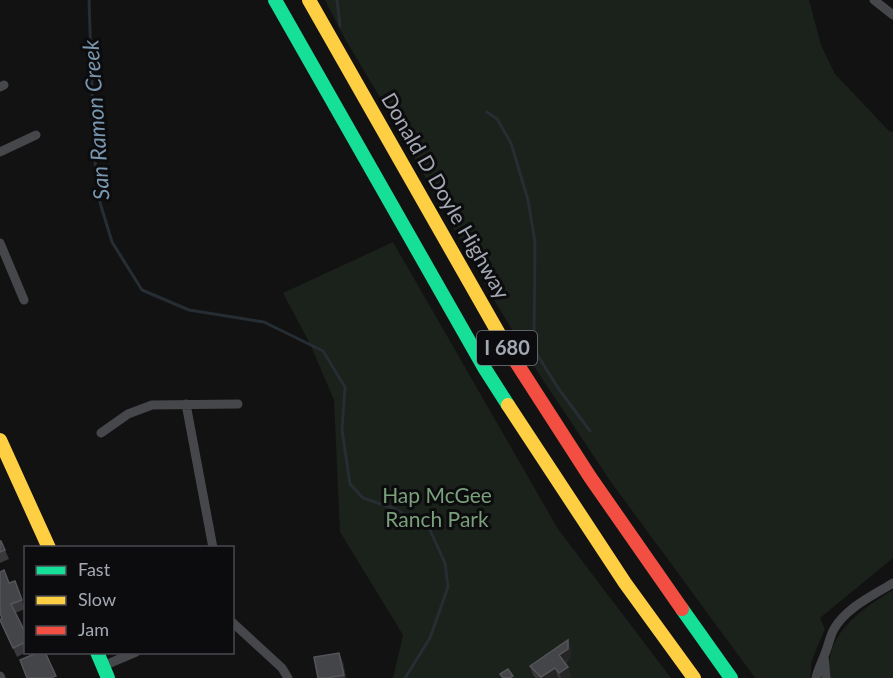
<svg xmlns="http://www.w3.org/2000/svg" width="893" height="678" viewBox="0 0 893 678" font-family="Lato,sans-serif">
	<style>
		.green { fill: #1b211b }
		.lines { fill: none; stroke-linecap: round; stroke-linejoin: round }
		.stream { stroke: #262d33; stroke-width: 3 }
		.street { stroke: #46474b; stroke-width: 9 }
		.fast { stroke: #16e098; stroke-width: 14 }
		.slow { stroke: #ffcf43; stroke-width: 14 }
		.jam { stroke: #f24e42; stroke-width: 14 }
		.wall { fill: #39393c }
		.shaded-wall { fill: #252526 }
		.building { fill: #444549; stroke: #535559; stroke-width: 1.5 }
		.labels { text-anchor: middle; stroke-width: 6; stroke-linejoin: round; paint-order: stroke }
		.shield { fill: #0c0c0e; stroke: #767982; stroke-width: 1.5 }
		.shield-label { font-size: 20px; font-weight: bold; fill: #a3a8b3 }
		.street-label { font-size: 21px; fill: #a3a8b3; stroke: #0c0c0e }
		.park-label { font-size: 21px; fill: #7a9f7b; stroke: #0c0c0e }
		.water-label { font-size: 22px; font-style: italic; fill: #7997af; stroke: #0c0c0e }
	</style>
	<rect width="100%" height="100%" fill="#121212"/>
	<path class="green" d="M 325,0 L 809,0 L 821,45 L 835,74 L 889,131 L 893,132 L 893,558 L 820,618 L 825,629 C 821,639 816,648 813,658 C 810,665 812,671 810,678 L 755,678 L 611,482 L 539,374 L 485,285 L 393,119 L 345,39 Z
		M 393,242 L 558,529 L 671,678 L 393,678 L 403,635 L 340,532 L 334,400 L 310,344 L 283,293 Z
		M 893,590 L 893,678 L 829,678 C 825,633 859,611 893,590 Z"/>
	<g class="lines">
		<path class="stream" d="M 89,0 L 94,149 L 98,196 L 112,242 L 142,290 L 189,310 L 264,322 L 323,351 L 345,387 L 342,430 L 350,484 L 363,498 L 393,508 L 429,528 L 445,563 L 448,587 L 430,638 L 405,678
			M 337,0 L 340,26
			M 487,112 L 497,119 L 511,143 L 528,200 L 535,242 L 534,343 L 532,346 L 558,388 L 590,431"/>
		<path class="street" d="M 874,0 L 893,15
			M 0,87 L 4,85
			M 0,152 L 36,135
			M 0,243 L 24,300
			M 186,404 L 213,548
			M 101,433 L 128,414 L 152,405 L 238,404
			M 232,622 L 282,668 L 288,678
			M 824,656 L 826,678
			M 103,666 L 136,652
			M 0,676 L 1,678
			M 816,678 C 818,669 821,664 824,656 C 828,648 829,638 834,629 C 846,608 872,596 893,583"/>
		<path class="fast" d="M 275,0 L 485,369 L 508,405
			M 682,609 L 731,678
			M 97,652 L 108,678"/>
		<path class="slow" d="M 309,0 L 507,348
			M 508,405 L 625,583 L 694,678
			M 0,440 L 49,548"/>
		<path class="jam" d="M 507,348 L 590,477 L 682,609"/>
	</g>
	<path class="wall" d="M 0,541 L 5,550 L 9,559 L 0,563 Z
		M 15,581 L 25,609 L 15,613 L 26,634 L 26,652 L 27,652 L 17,657 L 0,620 L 2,618 L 9,583 Z
		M 568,640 L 571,650 L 571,658 L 565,663 L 571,676 L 568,678 L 559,678 L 558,677 L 557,678 L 536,678 L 533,675 L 530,666 Z
		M 343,662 L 346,678 L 318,678 Z"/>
	<path class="shaded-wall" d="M 568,640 L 571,650 L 571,658 L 562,664 L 559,655 Z
		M 339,653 L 343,662 L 346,678 L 345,678 L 344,675 Z
		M 568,667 L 571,676 L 568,678 L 561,678 L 559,673 Z
		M 555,668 L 558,677 L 557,678 L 541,678 Z"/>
	<path class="building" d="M 0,541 L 1,541 L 5,550 L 0,552 Z
		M 4,570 L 9,583 L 15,581 L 22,600 L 11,604 L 26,634 L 26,642 L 13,648 L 0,620 L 2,618 L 0,613 L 0,572 Z
		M 568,640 L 568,649 L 559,655 L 568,667 L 559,673 L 555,668 L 541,677 L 530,666 Z
		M 39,652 L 45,652 L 56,676 L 50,678 L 27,678 L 20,660 Z
		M 339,653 L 344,675 L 327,678 L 318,678 L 314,657 Z
		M 508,669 L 513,676 L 510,678 L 503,678 L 500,674 Z"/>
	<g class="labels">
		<rect class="shield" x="477" y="331" width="60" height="34" rx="4.5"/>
		<g class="shield-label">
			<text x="507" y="355">I 680</text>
		</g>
		<g class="street-label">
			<text transform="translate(445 196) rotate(60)" y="7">Donald D Doyle Highway</text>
		</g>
		<g class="park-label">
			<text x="437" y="503">Hap McGee<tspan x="437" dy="24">Ranch Park</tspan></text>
		</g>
		<g class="water-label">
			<text transform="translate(96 120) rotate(-94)" y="8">San Ramon Creek</text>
		</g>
	</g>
	<rect x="24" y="546" width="210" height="108" fill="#0c0c0e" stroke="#484a50" stroke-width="1.5"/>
	<rect x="36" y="566" width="30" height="9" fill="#16e098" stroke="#484a50" stroke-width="1.5"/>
	<text x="78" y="576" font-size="18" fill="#a3a8b3">Fast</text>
	<rect x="36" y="596" width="30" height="9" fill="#ffcf43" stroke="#484a50" stroke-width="1.5"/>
	<text x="78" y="606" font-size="18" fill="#a3a8b3">Slow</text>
	<rect x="36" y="626" width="30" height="9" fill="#f24e42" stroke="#484a50" stroke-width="1.5"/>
	<text x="78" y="636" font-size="18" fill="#a3a8b3">Jam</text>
</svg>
